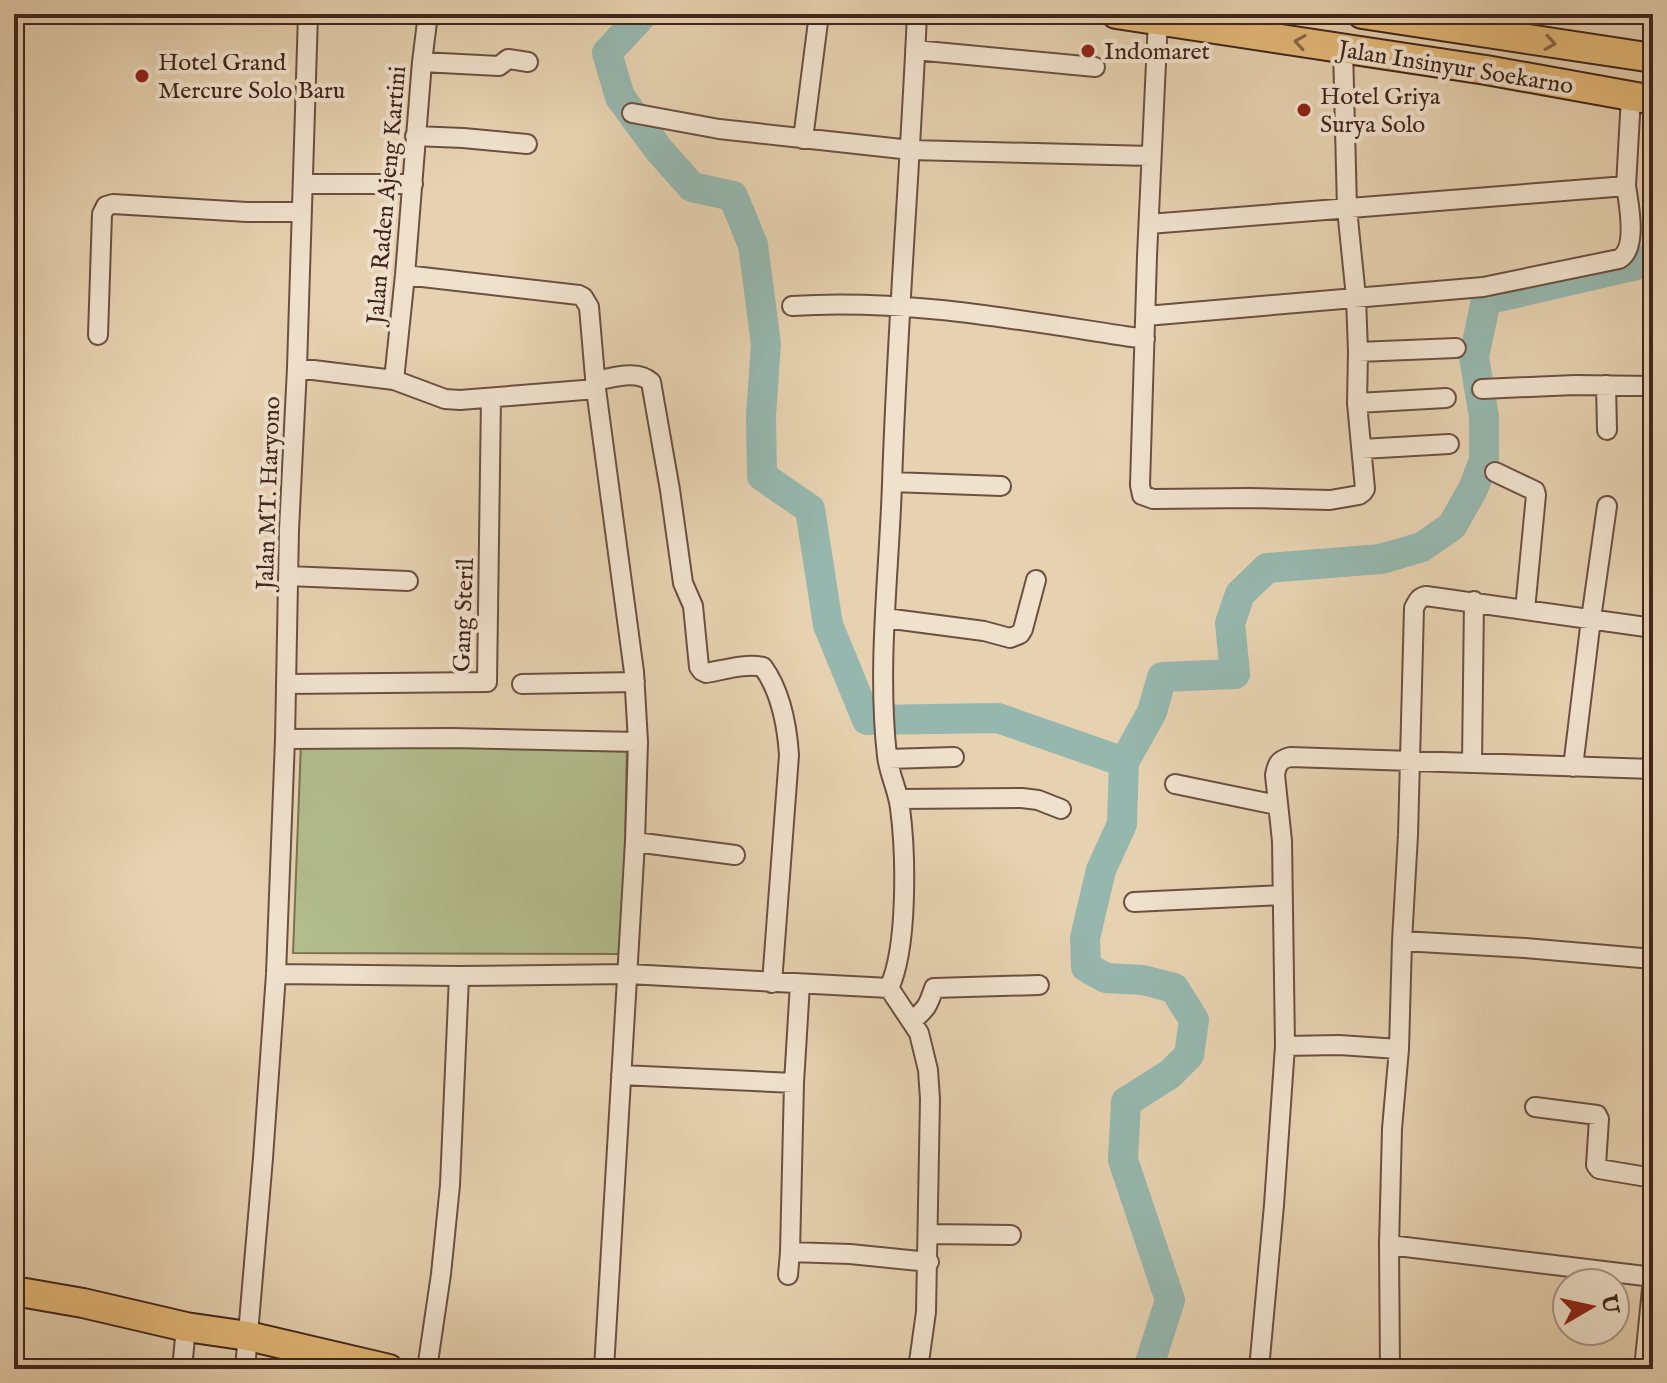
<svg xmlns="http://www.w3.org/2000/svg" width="1667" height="1383" viewBox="0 0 1667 1383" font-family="'IM FELL English',serif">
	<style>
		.green { fill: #b2bc8d; stroke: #7a7154; stroke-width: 2 }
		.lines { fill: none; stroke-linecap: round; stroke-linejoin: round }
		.river { stroke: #96b7ae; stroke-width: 30 }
		.minor-casing { stroke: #6b5141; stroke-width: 22 }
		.primary-casing { stroke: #42261c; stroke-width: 32 }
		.minor { stroke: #efe1cc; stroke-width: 18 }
		.primary { stroke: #e3b878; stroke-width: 28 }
		.oneway { stroke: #8a6845 }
		.poi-dot { fill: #8f2418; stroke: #efe1cc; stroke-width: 3 }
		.labels { text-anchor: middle; stroke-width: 8; stroke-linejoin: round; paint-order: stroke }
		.poi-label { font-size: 24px; fill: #42261c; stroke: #efe1cc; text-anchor: start }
		.street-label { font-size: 24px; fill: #42261c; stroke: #efe1cc }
	</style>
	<rect width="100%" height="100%" fill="#e6d1b0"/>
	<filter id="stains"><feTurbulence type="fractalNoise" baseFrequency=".0025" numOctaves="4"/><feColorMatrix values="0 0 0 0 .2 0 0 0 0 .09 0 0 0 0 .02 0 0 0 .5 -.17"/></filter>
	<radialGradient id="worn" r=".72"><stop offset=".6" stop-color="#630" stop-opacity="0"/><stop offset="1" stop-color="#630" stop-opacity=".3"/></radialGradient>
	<path class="green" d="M 301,743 L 627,743 L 623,954 L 293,953 Z"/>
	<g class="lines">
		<path class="river" d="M 643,14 L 607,53 L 620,97 L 659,150 L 692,187 L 733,196 L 753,245 L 766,344 L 761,415 L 762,476 L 810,509 L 828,625 L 867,720 L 998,718 L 1124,762
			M 1148,1369 L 1170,1300 L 1123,1160 L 1126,1102 L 1170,1074 L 1189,1055 L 1194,1020 L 1174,988 L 1143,980 L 1106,978 L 1086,967 L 1085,938 L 1101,870 L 1122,824 L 1124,762 L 1152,712 L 1162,677 L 1235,674 L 1230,623 L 1240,594 L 1267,568 L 1381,559 L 1422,547 L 1452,526 L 1473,489 L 1484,460 L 1484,417 L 1474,357 L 1486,300 L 1637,265 L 1653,256"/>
		<g class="minor-casing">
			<path id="minor" d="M 917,14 C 910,171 897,327 892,484 C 889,574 877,666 887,756 C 889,774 898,790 900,808 C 906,853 908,948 889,988 L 919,1033 L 928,1070 L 930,1099 L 926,1312 L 918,1369
				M 1158,20 L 1147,256 L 1140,485 L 1142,495 L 1153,499 L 1250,498 L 1330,500 L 1359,495 L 1363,492 L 1365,489 L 1357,403 L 1358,352 L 1356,297 L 1347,209 L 1343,48
				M 915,50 L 1095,67
				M 422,62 L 499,66 L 508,59 L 528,62
				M 632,113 L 719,129 L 911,150 L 1151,156
				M 415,136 L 463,138 L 527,144
				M 803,139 L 819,14
				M 304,184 L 413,184
				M 1149,224 L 1626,186 L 1631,97
				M 405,275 L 579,295 L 583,297 L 589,307 L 596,389 L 634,672 L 638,742 L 635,842 L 604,1369
				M 792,306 C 909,298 1029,322 1145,339
				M 1146,316 L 1483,287 L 1619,259 C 1638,249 1629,205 1626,186
				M 98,335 L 102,214 L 106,206 L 113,204 L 247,212 L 302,212
				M 1358,352 L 1456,348
				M 297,368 L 394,380 L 445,399 L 460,400 L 596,389
				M 394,380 L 405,275 L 422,62 L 428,14
				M 595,381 C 612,378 637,369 651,382 L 670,490 L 683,583 L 693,606 L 699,667 L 702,671 L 706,673 C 724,670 746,663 763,667 C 781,692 787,725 789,755 L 772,983
				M 1606,385 L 1607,430
				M 1482,389 L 1575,385 L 1653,386
				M 1357,403 L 1446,398
				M 1362,449 L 1449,444
				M 1495,472 L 1535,491 L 1536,495 L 1525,610
				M 892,482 L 1001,486
				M 288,576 L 408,581
				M 885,618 L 984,631 L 1010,638 L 1020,634 L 1023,629 L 1036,580
				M 286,684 L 487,682 L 491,398
				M 522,684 L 635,682
				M 285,739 L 452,738 L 638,742
				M 888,759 L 954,757
				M 1472,763 L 1474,601
				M 1573,767 L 1591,619 L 1607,506
				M 1175,784 L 1277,805
				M 899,799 L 1022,798 L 1038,800 L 1061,809
				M 635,842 L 735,855
				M 1134,902 L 1282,895
				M 1402,941 L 1525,948 L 1653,959
				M 276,974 L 459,976 L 628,974 L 889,988
				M 912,1021 C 927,1008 928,1006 934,988 L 1039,985
				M 1285,1046 L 1339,1045 L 1399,1049
				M 621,1075 L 794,1083
				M 1535,1107 L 1597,1115 L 1599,1119 L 1596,1165 L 1599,1169 L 1653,1178
				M 928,1234 L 1011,1235
				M 1389,1245 L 1653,1277
				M 790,1252 L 850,1254 L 929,1262
				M 788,1275 L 790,1252 L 794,1083 L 800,984
				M 182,1369 L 186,1327
				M 245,1369 L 263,1158 L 276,974 L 285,739 L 289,530 L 297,368 L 308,14
				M 427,1369 L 441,1274 L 450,1185 L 459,976
				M 1259,1369 L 1274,1205 L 1285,1046 L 1282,841 L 1275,775 C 1277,764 1279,760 1290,757 L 1653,769
				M 1390,1369 L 1389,1245 L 1392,1129 L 1399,1049 L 1402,941 L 1408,835 L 1414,608 C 1417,602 1419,597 1426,596 L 1653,628
				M 1644,1369 L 1653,1279"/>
		</g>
		<g class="primary-casing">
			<path id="primary" d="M 1116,14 L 1486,70 L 1653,100
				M 1362,14 L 1653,58
				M 14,1291 L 83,1303 L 186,1327 L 248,1336 L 389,1369"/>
		</g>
		<use href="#minor" class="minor"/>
		<use href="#primary" class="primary"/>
	</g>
	<defs><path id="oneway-chevron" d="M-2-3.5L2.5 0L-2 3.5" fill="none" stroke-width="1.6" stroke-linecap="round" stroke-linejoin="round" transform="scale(2)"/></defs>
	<g class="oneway">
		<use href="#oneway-chevron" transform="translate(1300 42) rotate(-171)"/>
		<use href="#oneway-chevron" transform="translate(1550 43) rotate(9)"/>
	</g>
	<g class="poi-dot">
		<circle cx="1088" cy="51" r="8"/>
		<circle cx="142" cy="76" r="8"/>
		<circle cx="1304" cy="110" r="8"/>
	</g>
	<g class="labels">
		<g class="poi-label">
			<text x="1104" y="59">Indomaret</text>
			<text x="158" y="70">Hotel Grand<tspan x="158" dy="28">Mercure Solo Baru</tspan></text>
			<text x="1320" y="104">Hotel Griya<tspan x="1320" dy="28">Surya Solo</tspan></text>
		</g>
		<g class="street-label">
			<text transform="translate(1456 67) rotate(9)" y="8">Jalan Insinyur Soekarno</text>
			<text transform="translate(386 195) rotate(-85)" y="8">Jalan Raden Ajeng Kartini</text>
			<text transform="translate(268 493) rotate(-88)" y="8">Jalan MT. Haryono</text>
			<text transform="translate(463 615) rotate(-88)" y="8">Gang Steril</text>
		</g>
	</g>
	<rect width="1667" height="1383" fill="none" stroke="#e6d1b0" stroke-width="48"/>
	<rect x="16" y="16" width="1635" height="1351" fill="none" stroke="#42261c" stroke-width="4"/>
	<rect x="24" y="24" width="1619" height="1335" fill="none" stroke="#42261c" stroke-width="2"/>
	<g transform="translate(1591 1307) rotate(81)"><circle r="38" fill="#efe1cc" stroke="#aa9686" stroke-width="2"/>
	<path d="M0-6L14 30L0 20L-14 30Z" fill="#8f2418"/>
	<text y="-12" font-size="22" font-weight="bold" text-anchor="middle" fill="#42261c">U</text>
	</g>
	<rect width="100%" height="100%" filter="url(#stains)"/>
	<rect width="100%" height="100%" fill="url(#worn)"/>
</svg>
